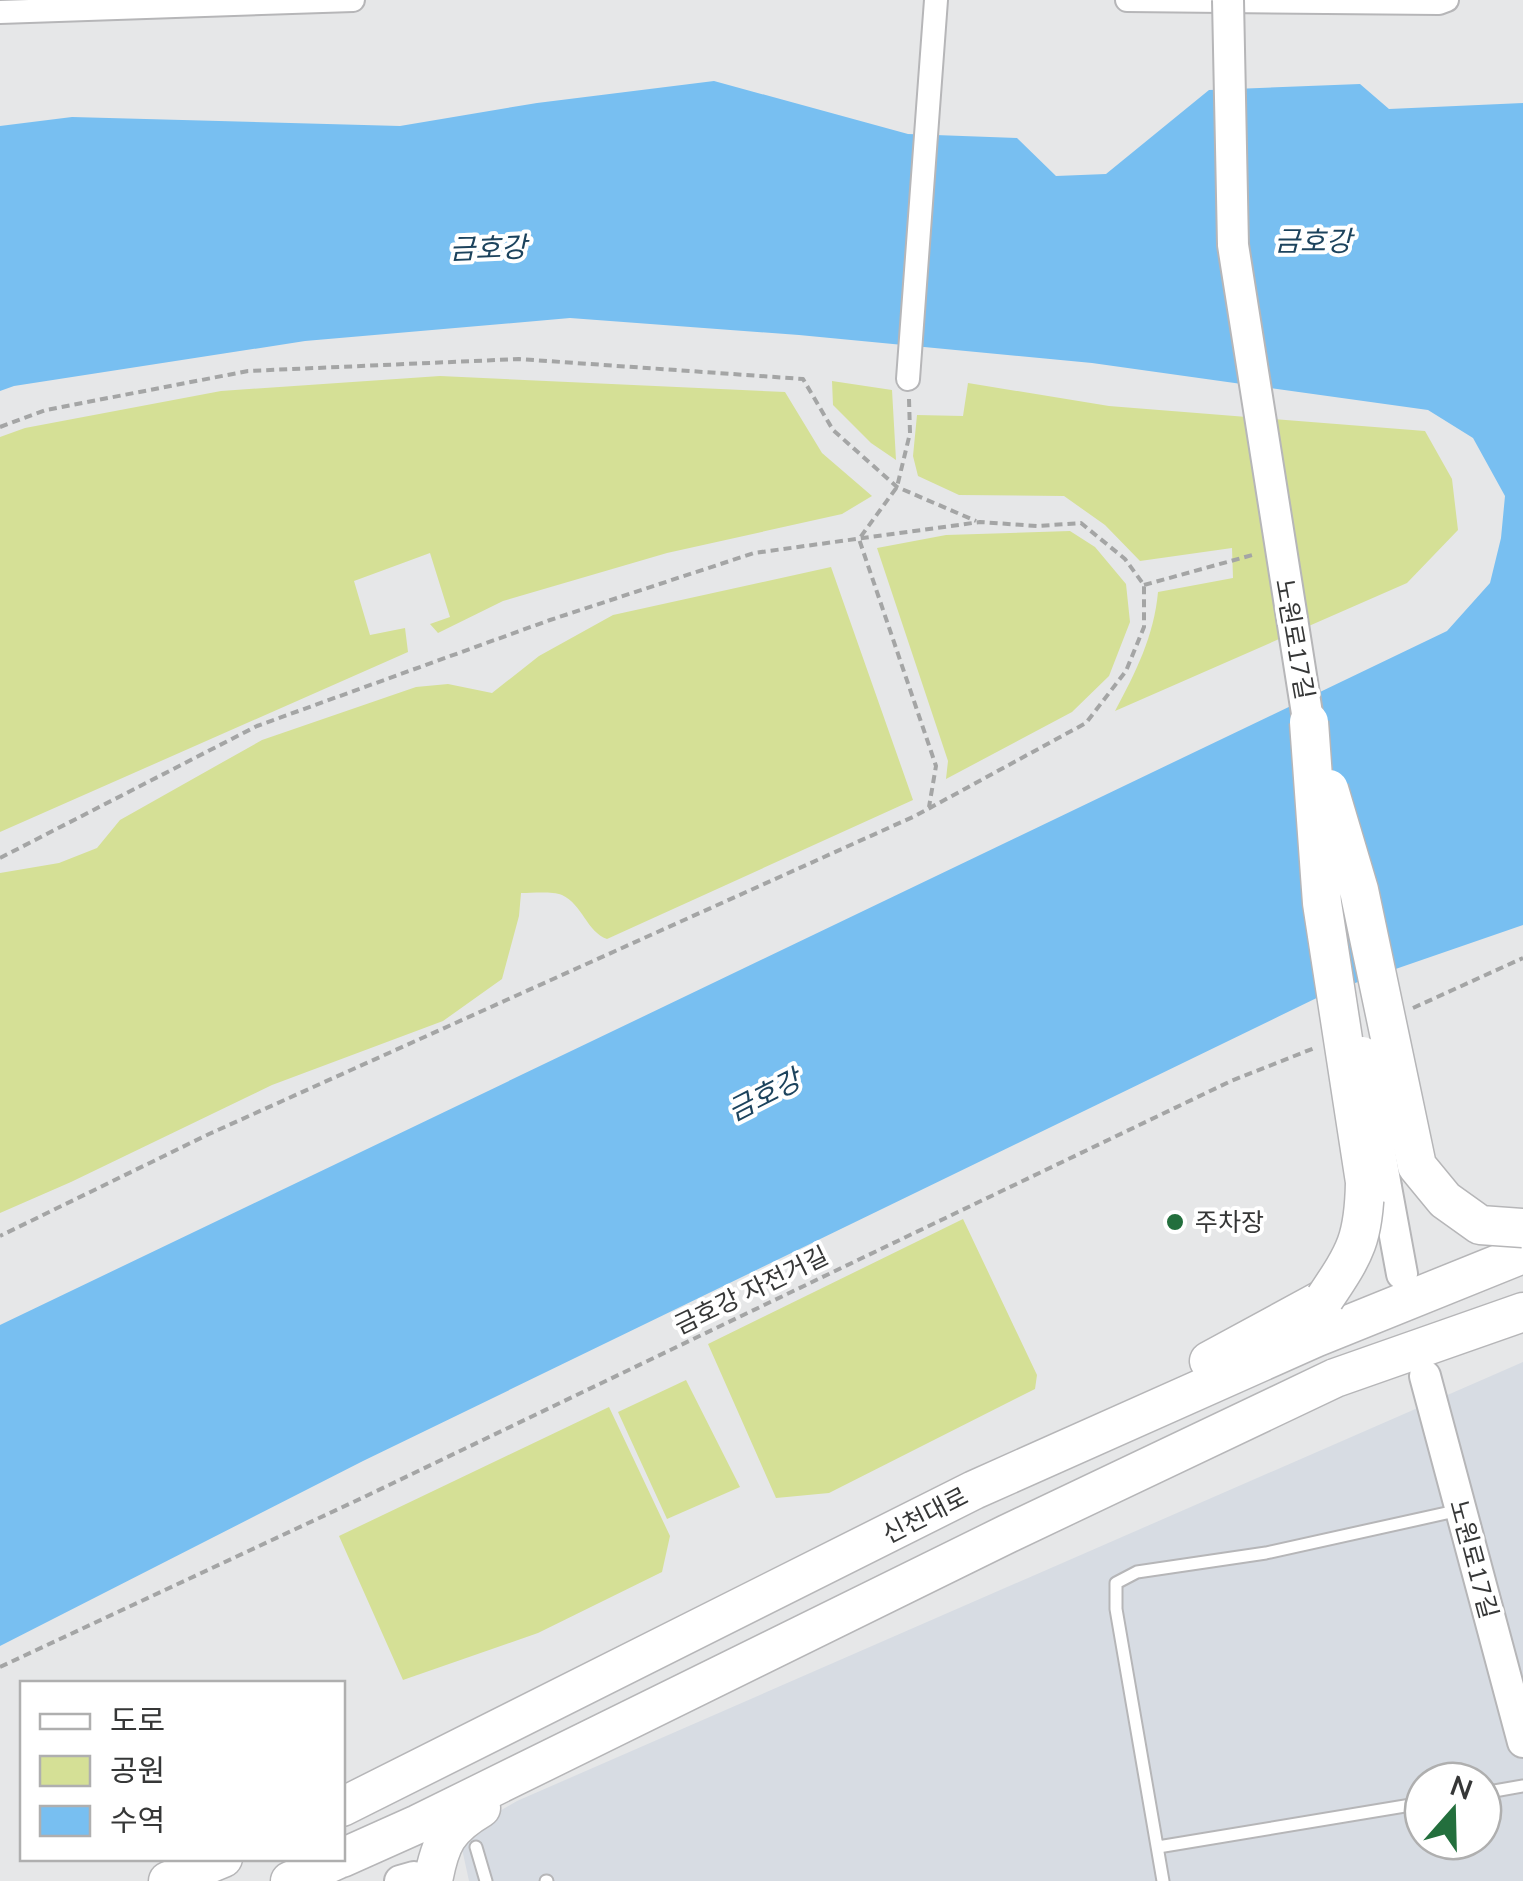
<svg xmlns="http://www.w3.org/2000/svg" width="1523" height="1881" viewBox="0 0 1523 1881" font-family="'Nunito Sans','Noto Sans KR',sans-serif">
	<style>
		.built { fill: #d7dce3; fill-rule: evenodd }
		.green { fill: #d5e096 }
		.water { fill: #78bff1 }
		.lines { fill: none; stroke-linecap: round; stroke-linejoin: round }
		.service-casing { stroke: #b6b6b8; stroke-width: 15 }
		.minor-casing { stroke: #b6b6b8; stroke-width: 26 }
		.secondary-casing { stroke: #b6b6b8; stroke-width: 34 }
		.trunk-casing { stroke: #b6b6b8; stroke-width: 41 }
		.path { stroke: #a4a5a5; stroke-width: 4; stroke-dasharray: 8 5; stroke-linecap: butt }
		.service { stroke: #fff; stroke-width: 11 }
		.minor { stroke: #fff; stroke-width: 22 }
		.secondary { stroke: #fff; stroke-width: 30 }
		.trunk { stroke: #fff; stroke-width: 38 }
		.secondary-bridge-casing { stroke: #b6b6b8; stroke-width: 34; stroke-linecap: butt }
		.trunk-bridge-casing { stroke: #b6b6b8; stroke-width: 41; stroke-linecap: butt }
		.secondary-bridge { stroke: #fff; stroke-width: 30 }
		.trunk-bridge { stroke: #fff; stroke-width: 38 }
		.poi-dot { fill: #236f3d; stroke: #fff; stroke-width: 4 }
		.labels { text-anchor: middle; stroke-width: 8; stroke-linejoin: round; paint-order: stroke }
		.street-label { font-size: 25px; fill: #363737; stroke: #fff }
		.poi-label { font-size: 25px; fill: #363737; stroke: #fff; text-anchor: start }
		.water-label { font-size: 28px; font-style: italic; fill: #1c435d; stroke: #fff }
	</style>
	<rect width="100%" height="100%" fill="#e6e7e8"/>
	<path class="built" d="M 1523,1362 L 1523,1881 L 469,1881 L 459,1835 L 517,1801 ZM 1423,1781 L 1483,1781 L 1483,1841 L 1423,1841 Z"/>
	<path class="green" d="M 440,376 L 785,392 L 822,453 L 872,496 L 842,514 L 667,553 L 503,601 L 438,633 L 430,624 L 450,617 L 430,553 L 354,581 L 370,635 L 405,628 L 408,652 L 0,832 L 0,437 L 25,428 L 221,391 Z
		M 832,381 L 892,390 L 896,460 L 871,443 L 833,405 Z
		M 968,383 L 1109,406 L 1425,431 L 1452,479 L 1458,530 L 1407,583 L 1115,711 C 1136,672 1154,636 1158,592 L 1233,578 L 1232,548 L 1140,561 L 1105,525 L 1064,496 L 959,495 L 918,476 L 913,456 L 917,415 L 963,416 Z
		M 1070,531 L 1095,547 L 1126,584 L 1130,622 L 1109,676 L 1072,712 L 946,779 L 948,761 L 877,548 L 946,535 Z
		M 831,567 L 913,800 L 607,939 C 587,932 582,904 562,895 C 552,891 532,893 521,893 L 519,916 L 502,979 L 443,1021 L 272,1085 L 71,1182 L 0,1213 L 0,873 L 59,863 L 97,848 L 120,820 L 262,740 L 416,687 L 448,684 L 492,693 L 539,656 L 613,615 Z
		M 963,1219 L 1037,1375 L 1035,1389 L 829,1493 L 776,1498 L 708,1344 Z
		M 686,1380 L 740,1487 L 667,1519 L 618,1412 Z
		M 609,1407 L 670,1536 L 662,1572 L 538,1633 L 403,1680 L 339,1536 Z"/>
	<path class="water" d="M 714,81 L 908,134 L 1017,138 L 1056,176 L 1106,174 L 1209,90 L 1360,84 L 1389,109 L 1523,103 L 1523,925 L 1329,992 L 363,1461 L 0,1646 L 0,1325 L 1447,631 L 1490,583 L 1501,538 L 1505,496 L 1473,438 L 1428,410 L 1092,363 L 799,335 L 570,318 L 305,341 L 14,386 L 0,391 L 0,126 L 72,117 L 400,126 L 537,103 Z"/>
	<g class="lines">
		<g class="service-casing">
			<path id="service" d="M 1483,1793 L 1523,1786
				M 476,1847 L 486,1881
				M 1158,1847 L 1423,1803
				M 546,1881 L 547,1881
				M 1163,1881 L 1116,1609 L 1116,1583 L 1137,1572 L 1266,1553 L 1460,1510"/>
		</g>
		<g class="minor-casing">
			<path id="minor" d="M 1127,0 L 1439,3 L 1447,0
				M 0,12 L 353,0
				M 908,379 L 936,0"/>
		</g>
		<g class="secondary-casing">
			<path id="secondary" d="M 1386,1187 L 1402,1274
				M 1425,1376 L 1523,1742
				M 400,1881 L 414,1877 L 430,1881"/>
		</g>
		<g class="trunk-casing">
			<path id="trunk" d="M 1209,1361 L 1325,1298
				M 342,1807 L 974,1490 L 1315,1338 L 1523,1254
				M 342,1858 L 418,1824 L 1007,1534 L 1335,1378 L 1523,1312
				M 168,1881 L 223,1858
				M 290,1881 L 341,1858
				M 433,1881 C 440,1843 447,1828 481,1808"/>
		</g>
		<path class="path" d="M 909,399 L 910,433 L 897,487 L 859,539 L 936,766 L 929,807
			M 0,427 L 46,410 L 248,371 L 519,359 L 803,379 L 833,430 L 897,487 L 976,521
			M 1144,585 L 1256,554
			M 0,858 L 257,726 L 550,620 L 754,553 L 980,522 L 1037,526 L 1081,523 L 1125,559 L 1144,585 L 1144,627 L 1126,671 L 1086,723 L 915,816 L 209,1134 L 0,1236
			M 1413,1008 L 1523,958
			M 0,1667 L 362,1498 L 1231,1081 L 1317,1047"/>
		<use href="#service" class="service"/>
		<use href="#minor" class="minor"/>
		<use href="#secondary" class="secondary"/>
		<use href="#trunk" class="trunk"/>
		<g class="secondary-bridge-casing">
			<path id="secondary-bridge" d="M 1228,0 L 1233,245 L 1312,745
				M 1363,1052 L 1386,1187"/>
		</g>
		<g class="trunk-bridge-casing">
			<path id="trunk-bridge" d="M 1309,722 L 1322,903 L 1365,1182 C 1364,1238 1356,1252 1325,1298
				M 1329,789 L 1359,890 L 1417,1166 L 1445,1200 L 1480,1225 L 1523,1228"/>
		</g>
		<use href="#secondary-bridge" class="secondary-bridge"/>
		<use href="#trunk-bridge" class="trunk-bridge"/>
	</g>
	<circle class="poi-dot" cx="1175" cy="1222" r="10"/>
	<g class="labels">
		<g class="street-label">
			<text transform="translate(1295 639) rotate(80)" y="9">노원로17길</text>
			<text transform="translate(751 1290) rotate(-26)" y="9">금호강 자전거길</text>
			<text transform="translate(925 1515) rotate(-27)" y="9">신천대로</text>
			<text transform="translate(1474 1559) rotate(75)" y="9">노원로17길</text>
		</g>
		<g class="poi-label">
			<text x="1195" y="1231">주차장</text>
		</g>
		<g class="water-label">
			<text x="1313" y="251">금호강</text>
			<text transform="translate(488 248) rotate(-2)" y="10">금호강</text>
			<text transform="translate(764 1095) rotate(-27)" y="10">금호강</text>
		</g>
	</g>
	<rect x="20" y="1681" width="325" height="180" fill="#ffffff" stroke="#afafaf" stroke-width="2.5"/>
	<rect x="40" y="1714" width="50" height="15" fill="#ffffff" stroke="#afafaf" stroke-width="2.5"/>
	<text x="110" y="1731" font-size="30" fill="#363737">도로</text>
	<rect x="40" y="1756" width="50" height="30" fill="#d5e096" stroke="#afafaf" stroke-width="2.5"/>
	<text x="110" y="1781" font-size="30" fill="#363737">공원</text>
	<rect x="40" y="1806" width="50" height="30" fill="#78bff1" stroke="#afafaf" stroke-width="2.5"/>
	<text x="110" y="1831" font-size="30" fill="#363737">수역</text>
	<g transform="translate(1453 1811) rotate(20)"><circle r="48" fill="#ffffff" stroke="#afafaf" stroke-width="2.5"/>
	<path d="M0-8L18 38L0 25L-18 38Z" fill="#236f3d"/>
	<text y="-15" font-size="28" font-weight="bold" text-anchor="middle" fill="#363737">N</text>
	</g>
</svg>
